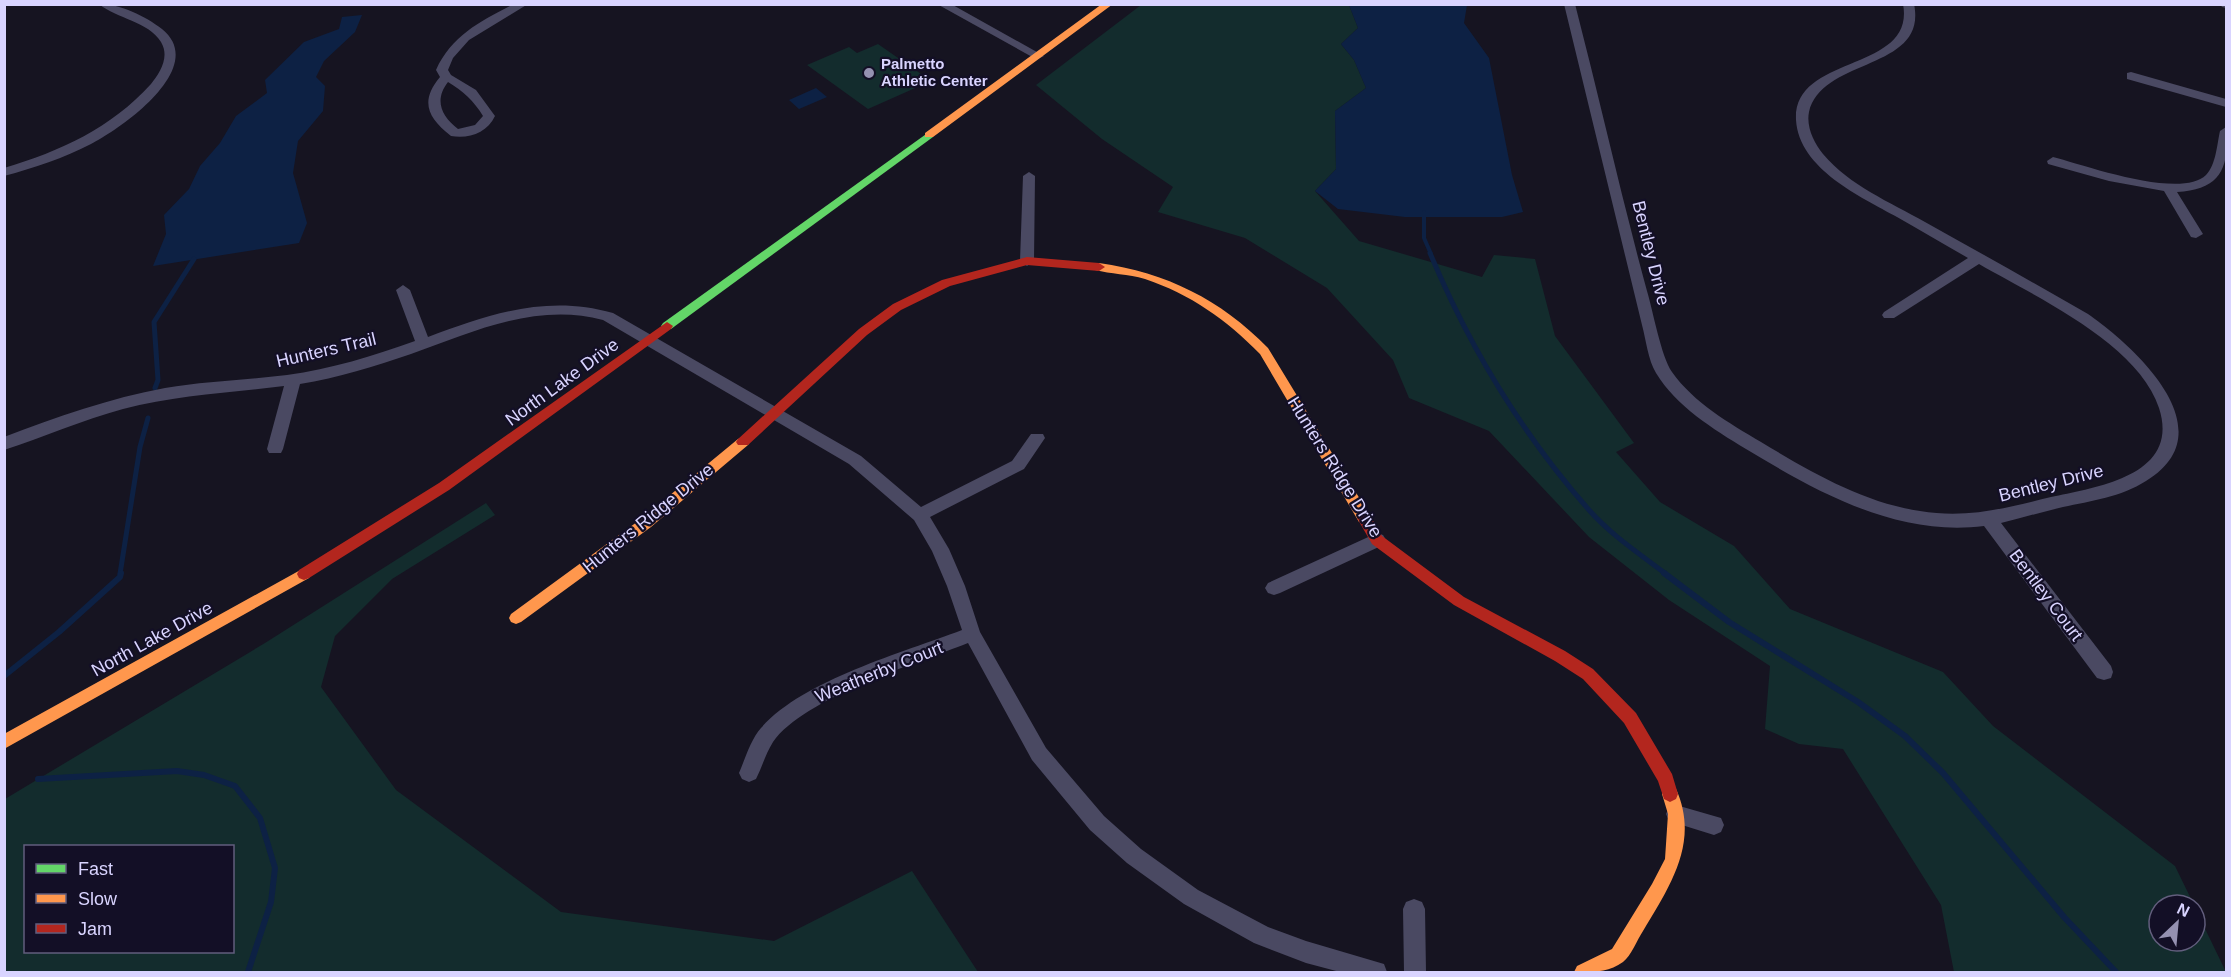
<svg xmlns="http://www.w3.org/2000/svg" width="2231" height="977" viewBox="0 0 2231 977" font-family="Helvetica,sans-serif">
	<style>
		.green { fill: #132c2d; fill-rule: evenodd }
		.water { fill: #0d2144 }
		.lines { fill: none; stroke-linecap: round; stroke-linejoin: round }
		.stream-far2 { stroke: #0d2144; stroke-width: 4 }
		.stream-far1 { stroke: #0d2144; stroke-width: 5 }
		.stream { stroke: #0d2144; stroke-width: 6 }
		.street { fill: #4a4962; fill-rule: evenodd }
		.fast { fill: #63d668; fill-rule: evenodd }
		.slow { fill: #ff974d; fill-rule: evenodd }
		.jam { fill: #b3261e; fill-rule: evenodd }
		.poi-dot { fill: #9591b1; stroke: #130f26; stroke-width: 2 }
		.labels { text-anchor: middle; stroke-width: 4.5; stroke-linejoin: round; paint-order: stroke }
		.far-poi-label { font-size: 15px; font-weight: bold; fill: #d9d4ff; stroke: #130f26; text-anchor: start }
		.street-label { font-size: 18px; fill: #d9d4ff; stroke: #130f26 }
	</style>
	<rect width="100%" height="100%" fill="#161421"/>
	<path class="green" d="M 1141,5 L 1349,5 L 1358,28 L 1341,44 L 1354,60 L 1366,88 L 1335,111 L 1336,169 L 1315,191 L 1359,241 L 1482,277 L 1494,255 L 1535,259 L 1555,336 L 1634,443 L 1616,452 L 1660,502 L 1734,546 L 1790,609 L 1943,672 L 1993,726 L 2175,866 L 2194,905 L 2159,905 L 2159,941 L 2195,941 L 2195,908 L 2226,972 L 1954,972 L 1941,905 L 1843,749 L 1799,744 L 1765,729 L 1770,666 L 1669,600 L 1589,537 L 1489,431 L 1409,398 L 1393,360 L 1327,288 L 1245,238 L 1158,212 L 1173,187 L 1102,139 L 1036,85 Z
		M 878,44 L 931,81 L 868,109 L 807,65 L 849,47 L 857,53 Z
		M 486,503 L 495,515 L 392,579 L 335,636 L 321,687 L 396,790 L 561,912 L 774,941 L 912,871 L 978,972 L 5,972 L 5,799 L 265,643 ZM 26,846 L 232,846 L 232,952 L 26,952 Z"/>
	<path class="water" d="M 1349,5 L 1467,5 L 1464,23 L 1489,58 L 1512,175 L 1523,212 L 1502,217 L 1405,217 L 1338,209 L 1315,191 L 1336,169 L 1335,111 L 1366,88 L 1354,60 L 1341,44 L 1358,28 Z
		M 362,15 L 355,32 L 324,61 L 316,77 L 325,86 L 323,111 L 298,141 L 293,173 L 307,223 L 299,243 L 153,266 L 166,234 L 164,215 L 189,189 L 200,166 L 220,143 L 236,116 L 267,93 L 265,80 L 304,42 L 339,29 L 342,17 Z
		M 816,88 L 827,97 L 799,109 L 789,100 Z"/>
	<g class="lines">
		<path class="stream-far2" d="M 1424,212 L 1424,238 L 1431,254"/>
		<path class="stream-far1" d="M 1430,253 C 1469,346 1522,434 1589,510 C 1611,535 1640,554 1666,574
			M 155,388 L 158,380 L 154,322 L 194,259
			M 120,574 L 140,447 L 148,418"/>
		<path class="stream" d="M 1664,573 L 1729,622 L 1858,702 L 1905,736 L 1943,773 L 2064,917 L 2116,972
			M 4,676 L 59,632 L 120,577 L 121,573
			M 38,779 L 177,771 L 204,775 L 235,786 L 260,818 L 275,868 L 271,902 L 248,972"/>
		<path class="street" d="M 99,4 C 121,4 145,16 162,29 C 209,67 122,128 91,144 C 64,158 34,168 4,176 L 4,168 C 61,151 111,128 151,84 C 160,73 170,57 161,42 C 148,21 117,19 99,4 Z
			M 514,4 L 528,4 L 469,40 L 453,58 L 448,70 L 451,75 L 476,90 L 495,116 C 487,133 469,139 451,136 C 427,117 420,101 440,77 L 436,70 C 452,35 481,21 514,4 ZM 448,82 C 463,91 474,101 483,116 L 475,125 L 458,129 C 441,116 434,100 448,82 Z
			M 937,4 L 951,4 L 1044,56 L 1038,59 L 1034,58 Z
			M 1564,4 L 1575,4 C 1600,100 1621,196 1647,291 C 1653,311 1661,356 1672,372 C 1694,403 1729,423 1761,442 C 1811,472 1862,502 1920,511 C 1967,519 2006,508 2051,497 C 2096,487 2181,476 2159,408 C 2138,343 2034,296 1979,264 L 1894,318 L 1884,318 L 1882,315 L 1884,312 L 1968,258 C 1944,244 1921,231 1897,217 C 1861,197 1799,169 1796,120 C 1793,53 1916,73 1903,4 L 1914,4 C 1928,71 1822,57 1809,112 C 1806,127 1814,143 1823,154 C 1850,186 1890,202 1925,222 C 1979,252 2034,283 2088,314 C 2135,347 2228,431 2146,481 C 2121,497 2091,501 2063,507 C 2042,512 2021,518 2001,523 L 2111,666 L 2113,672 L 2111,678 L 2104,680 L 2097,678 L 1984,526 C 1897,537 1817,492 1746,449 C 1713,429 1676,406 1656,373 C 1648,360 1646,340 1642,325 Z
			M 2220,4 L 2226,4 L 2226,8 L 2222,7 Z
			M 2131,72 L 2226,99 L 2226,107 L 2127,79 L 2127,73 Z
			M 2226,127 C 2230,167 2221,190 2177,192 L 2203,234 L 2196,238 L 2191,237 L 2164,191 L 2109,181 L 2048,164 L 2047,161 L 2053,157 C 2084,165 2181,200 2206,175 C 2216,165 2217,144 2220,131 Z
			M 1029,172 L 1035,176 L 1034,261 L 1027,266 L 1020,261 L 1023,176 Z
			M 403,285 L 410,290 L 428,337 C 490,314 547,294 613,313 L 861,456 L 921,507 L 1012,461 L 1031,434 L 1043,434 L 1045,438 L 1024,469 L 930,517 L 949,549 L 965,586 L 980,632 L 1046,748 L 1104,816 L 1141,849 L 1198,890 L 1268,927 L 1306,941 L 1384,964 L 1387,972 L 1340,972 L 1306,963 L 1254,943 L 1184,904 L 1127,863 L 1090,830 L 1032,760 L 968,643 C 917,663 804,698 773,742 C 766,753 762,767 756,779 L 749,782 L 742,779 L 739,773 C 745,759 751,739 761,728 C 803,680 902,653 962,630 L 947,586 L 932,551 L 914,520 L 849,464 L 603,320 C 536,302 473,332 411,354 C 375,366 338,378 300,384 L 283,449 L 281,453 L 269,453 L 267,449 L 284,386 C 230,393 176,395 123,409 C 82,420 44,437 4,450 L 4,437 C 57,417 110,398 165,388 C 206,381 247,380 287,375 C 331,369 373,356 415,341 L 396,290 Z
			M 1377,533 L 1383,535 L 1386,540 L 1383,545 L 1280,593 L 1274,595 L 1268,593 L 1265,588 L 1268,583 Z
			M 1676,805 L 1721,818 L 1724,825 L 1721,832 L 1714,835 L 1669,821 L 1666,814 L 1669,807 Z
			M 1414,899 L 1422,902 L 1425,909 L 1426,972 L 1404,972 L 1403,909 L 1406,902 Z"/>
		<path class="fast" d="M 929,132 L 933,133 L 933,137 L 671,329 L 663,329 L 661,326 L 663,323 Z"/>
		<path class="slow" d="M 1102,4 L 1113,4 L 933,137 L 925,137 L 925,133 Z
			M 1099,263 C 1167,273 1220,299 1268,348 L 1369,514 L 1371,518 L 1369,522 L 1359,522 L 1260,354 C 1227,320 1190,294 1145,279 C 1128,274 1111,274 1095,270 L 1095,264 Z
			M 743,437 L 748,439 L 750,442 L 748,445 L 651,527 L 521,622 L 516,624 L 511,622 L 509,618 L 511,614 L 641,519 L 738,439 Z
			M 304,568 L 309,570 L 311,574 L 309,578 L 4,749 L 4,734 Z
			M 1670,786 L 1676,789 C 1700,842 1670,886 1643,931 C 1637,940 1631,956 1623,962 C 1608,973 1592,972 1574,972 L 1577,966 L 1612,949 L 1652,884 L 1665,859 L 1668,814 L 1662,794 L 1664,789 Z"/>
		<path class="jam" d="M 1027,257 L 1099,263 L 1105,267 L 1099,271 L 1027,265 L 950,286 L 901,310 L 867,335 L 748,445 L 738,445 L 736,442 L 738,439 L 859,329 L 893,304 L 942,280 Z
			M 667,322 L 673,326 L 671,329 L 449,490 L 309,578 L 304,580 L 299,578 L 297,574 L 299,570 L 439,483 Z
			M 1364,513 L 1369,514 L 1382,536 L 1464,597 L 1565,651 L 1593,669 L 1636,713 L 1672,774 L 1678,794 L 1676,799 L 1670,802 L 1664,799 L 1658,781 L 1624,723 L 1583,679 L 1555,661 L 1454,605 L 1372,544 L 1357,518 L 1359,514 Z"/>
	</g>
	<circle class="poi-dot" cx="869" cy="73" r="6"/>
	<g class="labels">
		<g class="far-poi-label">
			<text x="881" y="69">Palmetto<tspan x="881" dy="17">Athletic Center</tspan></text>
		</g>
		<g class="street-label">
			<text transform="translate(1651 253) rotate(76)" y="6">Bentley Drive</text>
			<text transform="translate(326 350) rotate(-13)" y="6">Hunters Trail</text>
			<text transform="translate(562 382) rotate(-36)" y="6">North Lake Drive</text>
			<text transform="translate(1335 467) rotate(58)" y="6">Hunters Ridge Drive</text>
			<text transform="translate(2051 483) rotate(-14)" y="6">Bentley Drive</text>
			<text transform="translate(648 518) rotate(-39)" y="6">Hunters Ridge Drive</text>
			<text transform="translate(2046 595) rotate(53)" y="6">Bentley Court</text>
			<text transform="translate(152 639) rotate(-29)" y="6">North Lake Drive</text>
			<text transform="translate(879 672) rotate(-22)" y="6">Weatherby Court</text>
		</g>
	</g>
	<rect width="2231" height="977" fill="none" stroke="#d9d4ff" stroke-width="12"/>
	<rect x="24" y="845" width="210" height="108" fill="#130f26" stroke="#625e7d" stroke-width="1.5"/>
	<rect x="36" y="864" width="30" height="9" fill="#63d668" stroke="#625e7d" stroke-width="1.5"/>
	<text x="78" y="875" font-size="18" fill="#d9d4ff">Fast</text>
	<rect x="36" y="894" width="30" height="9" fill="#ff974d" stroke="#625e7d" stroke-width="1.5"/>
	<text x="78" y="905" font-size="18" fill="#d9d4ff">Slow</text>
	<rect x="36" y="924" width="30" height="9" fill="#b3261e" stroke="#625e7d" stroke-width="1.5"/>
	<text x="78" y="935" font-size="18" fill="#d9d4ff">Jam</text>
	<g transform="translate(2177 923) rotate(26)"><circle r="28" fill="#130f26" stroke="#625e7d" stroke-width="1.5"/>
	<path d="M0-4.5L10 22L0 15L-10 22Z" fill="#9591b1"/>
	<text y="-9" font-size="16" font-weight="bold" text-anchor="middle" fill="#d9d4ff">N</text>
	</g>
</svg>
